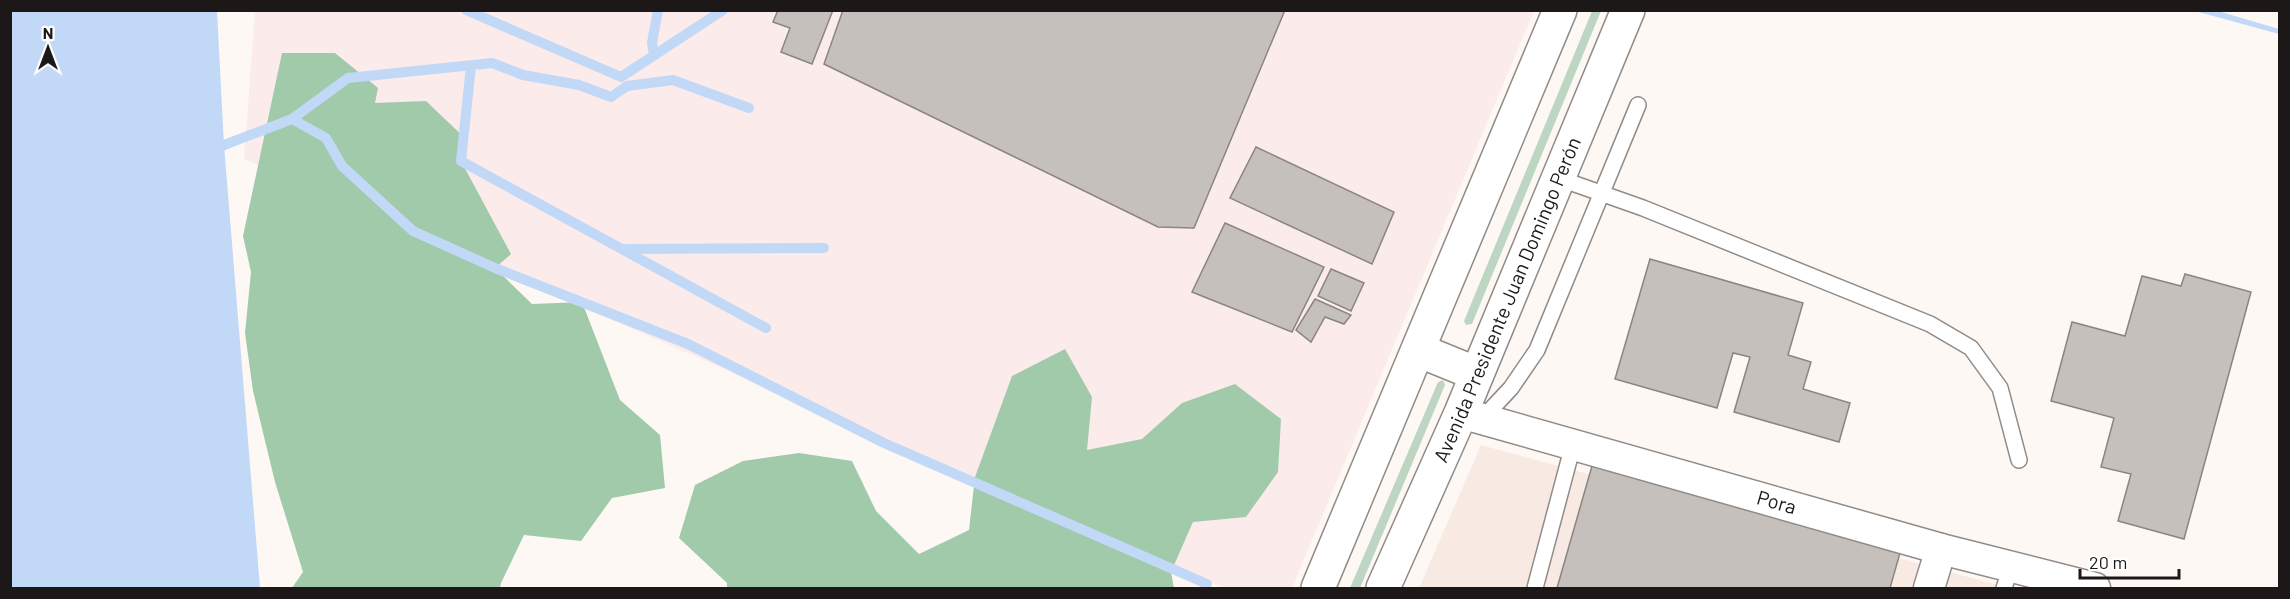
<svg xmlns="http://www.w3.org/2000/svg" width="2290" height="599" viewBox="0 0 2290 599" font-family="Barlow,sans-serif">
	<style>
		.built { fill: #f8eae2 }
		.industrial { fill: #fbebeb }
		.green { fill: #bdd6c3 }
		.forest { fill: #a1caab }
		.water { fill: #c2d8f7 }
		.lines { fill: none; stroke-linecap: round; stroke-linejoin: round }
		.stream { stroke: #c2d8f7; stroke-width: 10 }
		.building { fill: #c5c0bb; stroke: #8b8582; stroke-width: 1.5 }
		.lane-casing { stroke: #918b88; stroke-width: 18 }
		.street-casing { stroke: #918b88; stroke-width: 33 }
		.primary-casing { stroke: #918b88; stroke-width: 36 }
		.lane { stroke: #fff; stroke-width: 15 }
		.street { stroke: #fff; stroke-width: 30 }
		.primary { stroke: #fff; stroke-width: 33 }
		.labels { text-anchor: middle; stroke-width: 4.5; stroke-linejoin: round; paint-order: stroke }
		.street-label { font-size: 20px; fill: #1b1817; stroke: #fff }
	</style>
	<rect width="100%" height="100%" fill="#fef8f4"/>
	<path class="built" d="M 1481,445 L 2009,588 L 1419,588 Z"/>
	<path class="industrial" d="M 255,11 L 1534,11 L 1292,588 L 1225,588 L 244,159 Z"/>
	<path class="green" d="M 1592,11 L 1601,11 L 1472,324 L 1466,325 L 1464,321 Z
		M 1443,380 L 1445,385 L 1360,588 L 1350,588 L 1438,382 Z"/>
	<path class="forest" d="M 282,53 L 335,53 L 378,88 L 375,103 L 426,101 L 468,141 L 461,161 L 511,254 L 495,268 L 532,304 L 582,302 L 620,400 L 660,435 L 665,488 L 612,498 L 581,541 L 524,535 L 501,583 L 500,588 L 292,588 L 303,572 L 275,482 L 253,391 L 245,333 L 251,272 L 243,236 Z
		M 1065,349 L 1092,397 L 1087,450 L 1142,439 L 1182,403 L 1235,384 L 1281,419 L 1278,472 L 1246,517 L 1193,522 L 1171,572 L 1174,588 L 727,588 L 727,583 L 679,538 L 695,485 L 743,461 L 799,453 L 852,461 L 876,511 L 919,554 L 969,530 L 975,477 L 1012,376 Z"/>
	<path class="water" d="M 10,11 L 217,11 L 224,145 L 260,588 L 11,588 Z
		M 2195,11 L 2218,11 L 2279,29 L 2279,34 Z"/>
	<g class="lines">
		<path class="stream" d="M 466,10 L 621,77 L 723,10
			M 654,55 L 652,43 L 658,10
			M 471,66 L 461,161 L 766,328
			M 292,119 L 348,78 L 492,63 L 523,75 L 579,85 L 611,97 L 627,86 L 673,80 L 749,108
			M 213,151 L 224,145 L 292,119 L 326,138 L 342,166 L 413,231 L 495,268 L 688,344 L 884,443 L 1207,584
			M 624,249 L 824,248"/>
	</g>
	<path class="building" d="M 778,10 L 833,10 L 812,64 L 781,52 L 790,28 L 773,22 Z
		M 843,10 L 1285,10 L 1194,228 L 1158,227 L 824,64 Z
		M 1256,147 L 1394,212 L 1372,264 L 1230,198 Z
		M 1225,223 L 1324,267 L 1292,332 L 1192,292 Z
		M 1650,259 L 1803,303 L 1788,355 L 1811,362 L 1803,389 L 1850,403 L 1839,442 L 1734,412 L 1750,357 L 1733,353 L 1717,408 L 1615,379 Z
		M 1331,269 L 1364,283 L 1351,311 L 1318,296 Z
		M 2185,274 L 2251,292 L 2184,539 L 2118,521 L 2131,474 L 2101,467 L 2114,418 L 2051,401 L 2072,322 L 2125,336 L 2142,276 L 2181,286 Z
		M 1315,299 L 1351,315 L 1344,324 L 1325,317 L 1311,342 L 1296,330 Z
		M 1594,459 L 1902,546 L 1890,588 L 1557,588 Z"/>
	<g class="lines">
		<g class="lane-casing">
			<path id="lane" d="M 1558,178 L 1643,208 L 1930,324 L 1971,348 L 2000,388 L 2019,460
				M 1482,419 L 1511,388 L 1537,350 L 1638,105
				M 1535,588 L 1573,445
				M 2004,588 L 2011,567"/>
		</g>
		<g class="street-casing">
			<g id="street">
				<path id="s1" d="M 1461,413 L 1941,549 L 2095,588"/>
				<path d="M 1929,588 L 1941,549"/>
			</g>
		</g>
		<g class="primary-casing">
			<g id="primary">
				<path d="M 1418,350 L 1477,374"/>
				<path d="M 1318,588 L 1560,10"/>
				<path id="s2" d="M 1383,588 L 1461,413 L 1628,10"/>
			</g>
		</g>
		<use href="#lane" class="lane"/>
		<use href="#street" class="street"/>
		<use href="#primary" class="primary"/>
	</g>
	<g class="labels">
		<g class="street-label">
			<text dy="7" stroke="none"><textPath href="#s2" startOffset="314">Avenida Presidente Juan Domingo Perón</textPath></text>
			<text dy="7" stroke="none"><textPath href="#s1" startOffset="328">Pora</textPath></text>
		</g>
	</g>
	<rect width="2290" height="599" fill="none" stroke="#1b1817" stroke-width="24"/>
	<g transform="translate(48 48)" stroke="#ffffff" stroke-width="4.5" paint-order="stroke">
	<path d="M0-4.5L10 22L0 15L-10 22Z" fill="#1b1817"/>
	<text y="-9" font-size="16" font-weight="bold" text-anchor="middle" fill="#1b1817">N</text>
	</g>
	<path d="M2080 569v9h99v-9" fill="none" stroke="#1b1817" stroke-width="3"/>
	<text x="2089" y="569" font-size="18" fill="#1b1817" stroke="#ffffff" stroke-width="4.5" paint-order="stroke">20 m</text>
</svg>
